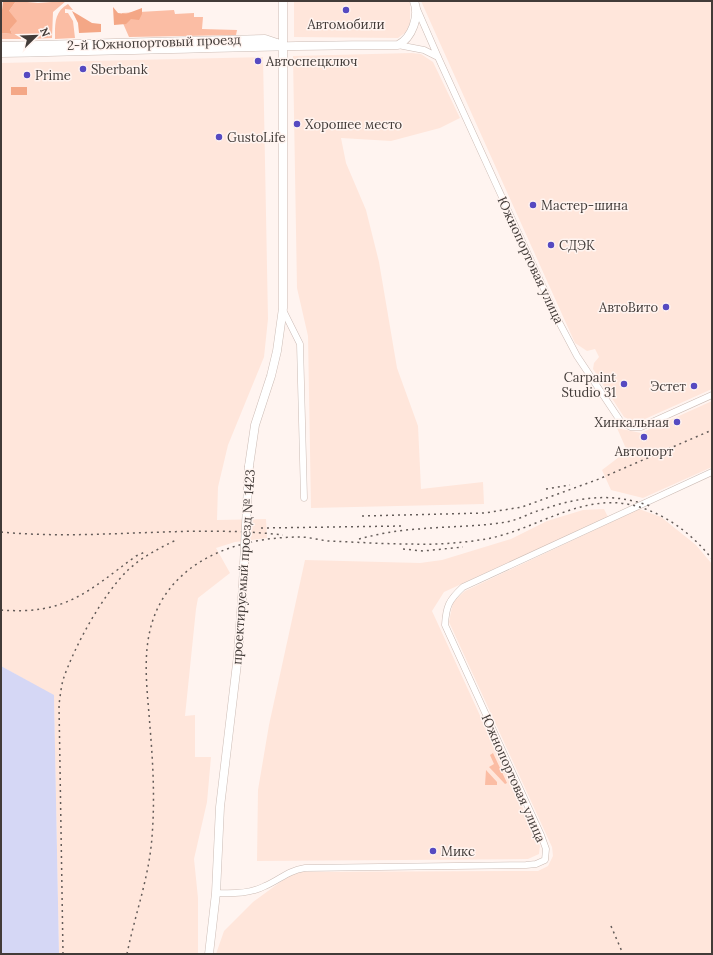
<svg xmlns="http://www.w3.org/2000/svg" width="713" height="955" viewBox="0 0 713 955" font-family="Lora,serif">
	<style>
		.built { fill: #ffe6db }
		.green { fill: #fbbda4 }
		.forest { fill: #f4a786 }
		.water { fill: #d5d7f5 }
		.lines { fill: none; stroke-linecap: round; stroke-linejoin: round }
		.minor-casing { stroke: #ccbcb5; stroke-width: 7 }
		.major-casing { stroke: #ccbcb5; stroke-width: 9 }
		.minor { stroke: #fff; stroke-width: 6 }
		.major { stroke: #fff; stroke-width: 8 }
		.rail { stroke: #645c59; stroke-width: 1.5; stroke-dasharray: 2 4; stroke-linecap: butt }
		.major-bridge-casing { stroke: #ccbcb5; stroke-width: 9; stroke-linecap: butt }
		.major-bridge { stroke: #fff; stroke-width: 8 }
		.poi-dot { fill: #564ac1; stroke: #fff4f0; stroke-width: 1.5 }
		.labels { text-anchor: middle; stroke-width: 3; stroke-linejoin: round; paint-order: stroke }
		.poi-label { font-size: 13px; fill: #423b38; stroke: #fff4f0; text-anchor: start }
		.street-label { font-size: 13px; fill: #423b38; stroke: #fff4f0 }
	</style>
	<rect width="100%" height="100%" fill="#fff4f0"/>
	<path class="built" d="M 294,1 L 410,1 L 410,29 L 398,38 L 294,37 Z
		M 421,1 L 712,1 L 712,389 L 636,423 L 624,417 L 593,369 L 594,363 L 599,357 L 595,349 L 587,351 L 575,343 Z
		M 412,53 L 421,54 L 433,62 L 460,118 L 440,128 L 391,141 L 341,138 L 346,163 L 366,210 L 379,262 L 397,368 L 418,426 L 421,489 L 483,482 L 484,504 L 311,508 L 308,336 L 297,288 L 293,56 Z
		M 263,57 L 268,319 L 264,357 L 228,445 L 218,487 L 217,520 L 266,519 L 267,538 L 235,542 L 216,548 L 230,573 L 198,598 L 196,609 L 185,716 L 195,715 L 195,757 L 211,757 L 207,802 L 194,859 L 198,898 L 198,954 L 59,954 L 54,696 L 1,666 L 1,63 Z
		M 712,401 L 712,467 L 643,498 L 611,490 L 602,470 L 627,451 L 617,428 L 641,433 Z
		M 604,509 L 608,517 L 444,592 L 432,611 L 540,846 L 539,854 L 528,859 L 257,861 L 258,790 L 269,725 L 305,560 L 420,563 L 442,560 L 511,539 L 547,521 L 583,510 Z
		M 639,509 L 661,517 L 696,545 L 712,564 L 712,954 L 216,954 L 224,931 L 253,902 L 294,872 L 538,871 L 548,866 L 553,856 L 552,847 L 449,622 L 453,602 L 465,591 Z"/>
	<path class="green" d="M 16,1 L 38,3 L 66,1 L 53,12 L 52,38 L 31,39 L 30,36 L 21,36 L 21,39 L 2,39 L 2,33 L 12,34 L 10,29 L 9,11 Z
		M 68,4 L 73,10 L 65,9 L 65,13 L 68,13 L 73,21 L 75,38 L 55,39 C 55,24 54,12 68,4 Z
		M 174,10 L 175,14 L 194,13 L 194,17 L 203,17 L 202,29 L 237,30 L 236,35 L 129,37 L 122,21 L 122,13 Z
		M 493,753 L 507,783 L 505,784 L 489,767 L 494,764 L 490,755 Z
		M 486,770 L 497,782 L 497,785 L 485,785 Z"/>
	<path class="forest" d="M 3,1 L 16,1 L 9,11 L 17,21 L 10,29 L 12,34 L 2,33 L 1,20 Z
		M 113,7 L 118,13 L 126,14 L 142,8 L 142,14 L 139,20 L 131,19 L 126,24 L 114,25 Z
		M 72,11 L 92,23 L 101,24 L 101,32 L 79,33 L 78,23 Z
		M 11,87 L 27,87 L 27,95 L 11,95 Z"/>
	<path class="water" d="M 1,666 L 54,695 L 59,954 L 1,954 Z"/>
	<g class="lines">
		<g class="minor-casing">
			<path id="minor" d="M 417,9 L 438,57 L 559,322 L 577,356 L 621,422 L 631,427 L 641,427 L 712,395
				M 398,45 L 424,50 L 438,57
				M 283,310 L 300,344 L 304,498
				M 216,893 C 232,894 250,894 265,886 C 281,879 287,871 305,868 L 526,865 L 536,864 L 545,860 L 546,849 L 541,835 L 445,625 C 446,606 449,600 463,587 L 712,472"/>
		</g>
		<g class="major-casing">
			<path id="major" d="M 1,46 L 265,39 L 280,44
				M 1,53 C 133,51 266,45 398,45 C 412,38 420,16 414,1
				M 249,466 L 255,425 L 271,376 L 277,351 L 283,308 L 283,1
				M 209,954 L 216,893 L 220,807 L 238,655 L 243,585"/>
		</g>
		<use href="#minor" class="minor"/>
		<use href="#major" class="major"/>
		<path class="rail" d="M 546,489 L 570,485
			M 362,516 L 485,513 L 522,507 L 599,479 L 712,430
			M 261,528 L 403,526
			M 1,532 C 95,541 189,524 283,535
			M 359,539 C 378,534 398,530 419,529 C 448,526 478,527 506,522 C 519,520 529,513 541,510 C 578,497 612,492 650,506
			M 403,549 L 423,551 L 463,547
			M 1,610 C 66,615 87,592 136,556 L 145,552
			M 611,926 L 623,954
			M 63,954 L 59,705 C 60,697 61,688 63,680 C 74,647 103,594 128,570 C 143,556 160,548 178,539
			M 127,954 C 135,914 149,878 152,837 C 155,800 153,763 150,727 C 147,684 139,639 162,600 C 190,553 248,537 300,537 C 309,537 319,540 328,541 C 355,542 383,544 410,544 C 435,545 462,543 486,539 C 531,531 573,499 620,503 C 657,507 690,531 712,559"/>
		<g class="major-bridge-casing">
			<path id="major-bridge" d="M 243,585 L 249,466"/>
		</g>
		<use href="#major-bridge" class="major-bridge"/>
	</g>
	<g class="poi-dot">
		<circle cx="346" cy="10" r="4"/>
		<circle cx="258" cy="61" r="4"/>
		<circle cx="83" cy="69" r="4"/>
		<circle cx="27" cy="75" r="4"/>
		<circle cx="297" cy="124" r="4"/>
		<circle cx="219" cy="137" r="4"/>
		<circle cx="533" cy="205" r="4"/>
		<circle cx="551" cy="245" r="4"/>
		<circle cx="666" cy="307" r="4"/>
		<circle cx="624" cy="384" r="4"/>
		<circle cx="694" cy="386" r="4"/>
		<circle cx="677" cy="422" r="4"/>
		<circle cx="644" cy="437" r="4"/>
		<circle cx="433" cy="851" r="4"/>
	</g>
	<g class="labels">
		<g class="poi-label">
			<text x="346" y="29" text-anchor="middle">Автомобили</text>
			<text x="266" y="66">Автоспецключ</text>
			<text x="91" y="74">Sberbank</text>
			<text x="35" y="80">Prime</text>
			<text x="305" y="129">Хорошее место</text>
			<text x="227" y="142">GustoLife</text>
			<text x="541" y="210">Мастер-шина</text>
			<text x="559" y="250">СДЭК</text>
			<text x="658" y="312" text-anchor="end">АвтоВито</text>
			<text x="616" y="382" text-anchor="end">Carpaint<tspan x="616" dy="15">Studio 31</tspan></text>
			<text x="686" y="391" text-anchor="end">Эстет</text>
			<text x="669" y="427" text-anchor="end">Хинкальная</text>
			<text x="644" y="456" text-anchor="middle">Автопорт</text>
			<text x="441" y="856">Микс</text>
		</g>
		<g class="street-label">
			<text transform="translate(154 42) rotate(-2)" y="5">2-й Южнопортовый проезд</text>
			<text transform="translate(531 260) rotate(65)" y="5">Южнопортовая улица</text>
			<text transform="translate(243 567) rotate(-86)" y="5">проектируемый проезд № 1423</text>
			<text transform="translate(514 778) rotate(66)" y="5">Южнопортовая улица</text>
		</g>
	</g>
	<rect width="713" height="955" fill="none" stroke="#423b38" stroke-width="4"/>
	<g transform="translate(36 36) rotate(67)" stroke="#fff4f0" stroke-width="3" paint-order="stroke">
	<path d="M0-3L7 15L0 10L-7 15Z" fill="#423b38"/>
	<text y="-6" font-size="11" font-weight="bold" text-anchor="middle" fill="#423b38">N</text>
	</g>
</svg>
